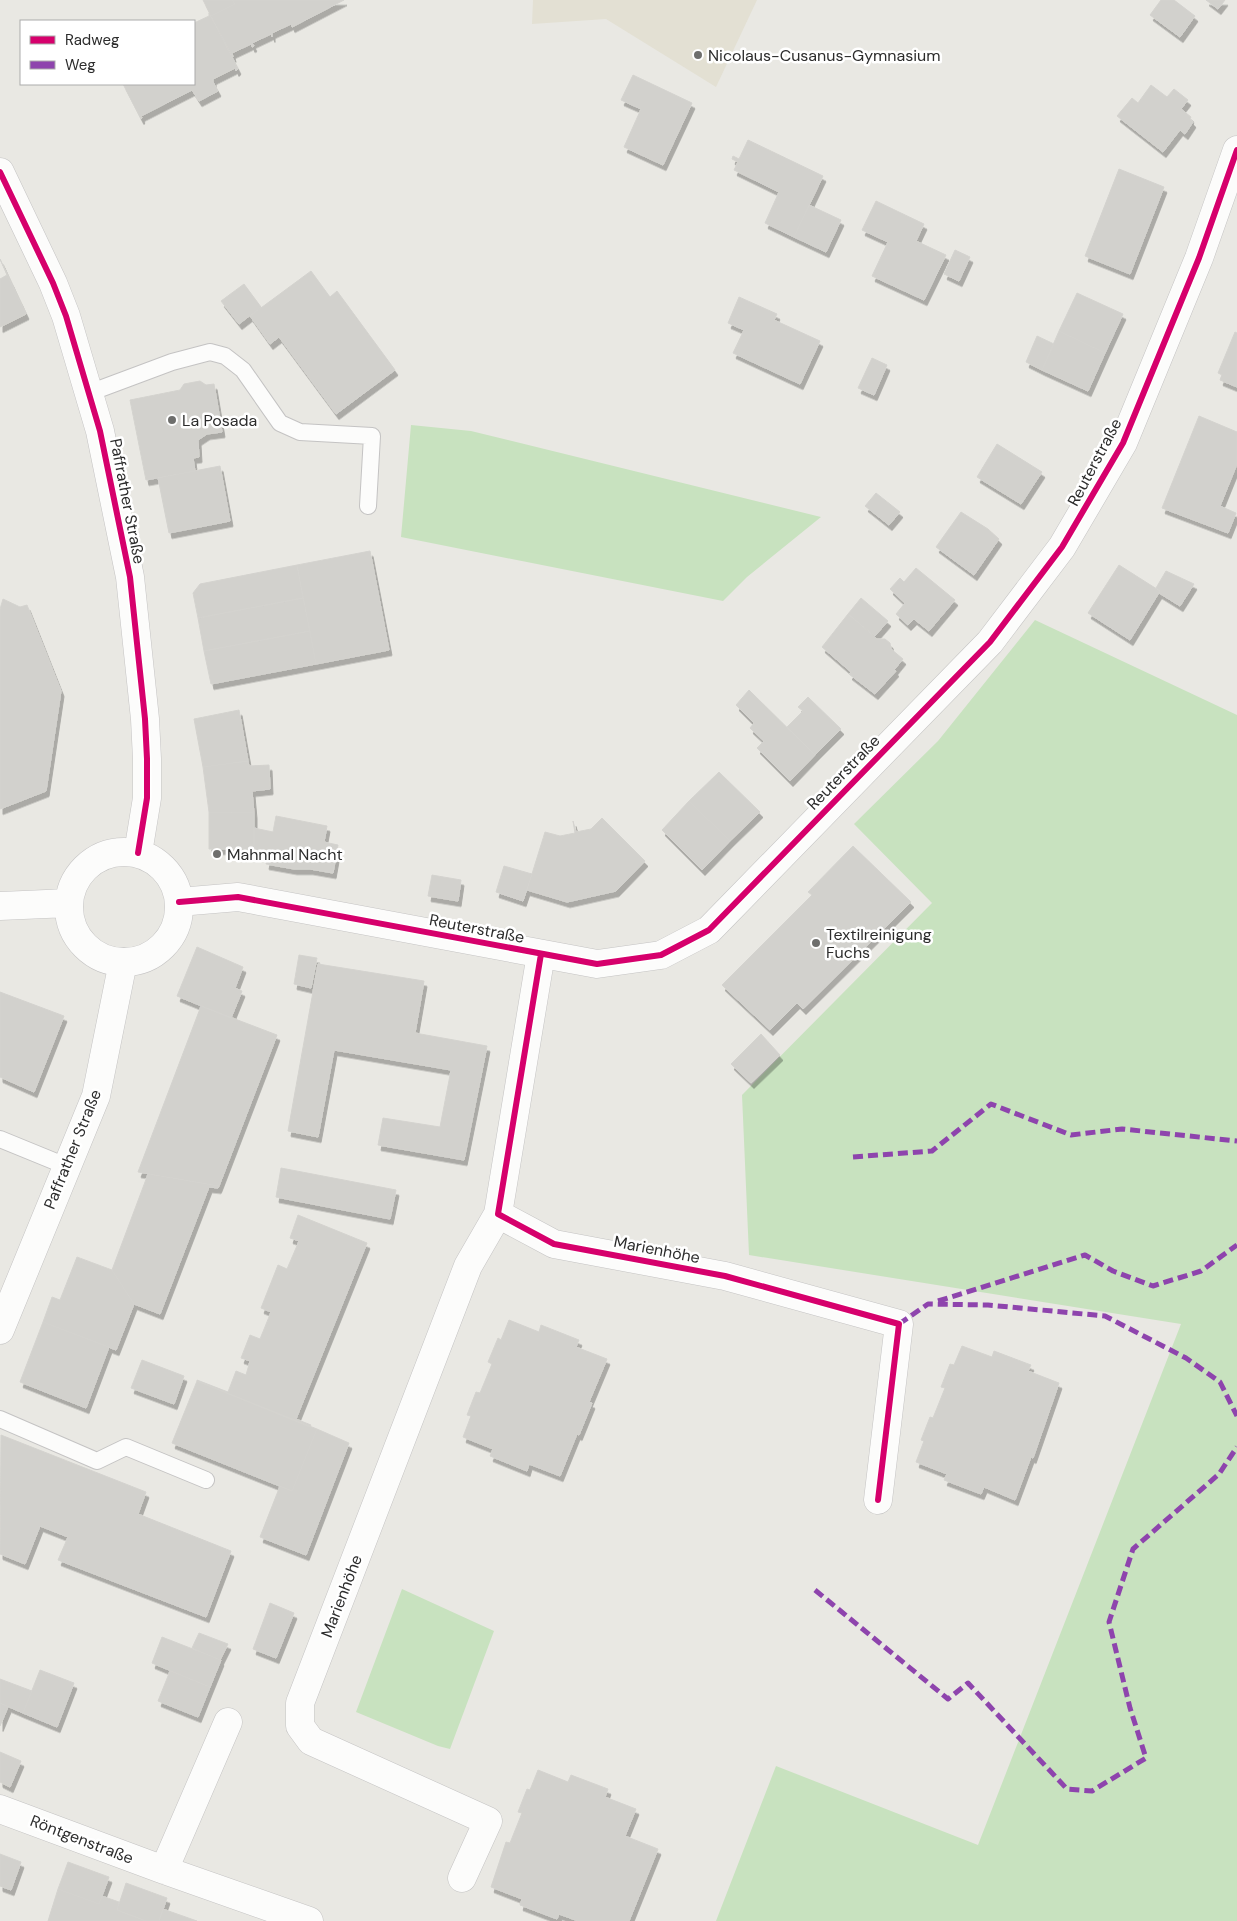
<svg xmlns="http://www.w3.org/2000/svg" width="1237" height="1921" viewBox="0 0 1237 1921" font-family="'DM Sans',sans-serif">
	<style>
		.education { fill: #e3e0d3 }
		.green { fill: #c8e2bf }
		.building { fill: #d2d1cd; stroke: #d4d3cf; filter: url(#shadow) }
		.lines { fill: none; stroke-linecap: round; stroke-linejoin: round }
		.service-casing { stroke: #c4c3c3; stroke-width: 18 }
		.minor-casing { stroke: #c4c3c3; stroke-width: 29 }
		.tertiary-casing { stroke: #c4c3c3; stroke-width: 29 }
		.service { stroke: #fcfcfb; stroke-width: 16 }
		.minor { stroke: #fcfcfb; stroke-width: 28 }
		.tertiary { stroke: #fcfcfb; stroke-width: 28 }
		.quiet { stroke: #8e44ad; stroke-width: 5; stroke-dasharray: 10 5; stroke-linecap: butt }
		.cycleway-casing { stroke: #fff; stroke-width: 9 }
		.cycleway { stroke: #d6006c; stroke-width: 6 }
		.poi-dot { fill: #6e6e6c; stroke: #fff; stroke-width: 2 }
		.labels { text-anchor: middle; stroke-width: 5; stroke-linejoin: round; paint-order: stroke }
		.poi-label { font-size: 16px; fill: #2c2c2c; stroke: #fff; text-anchor: start }
		.street-label { font-size: 16px; fill: #2c2c2c; stroke: #fff }
	</style>
	<defs>
		<filter id="shadow"><feDropShadow dx="3" dy="5.5" stdDeviation="0" flood-color="#0004"/></filter>
	</defs>
	<rect width="100%" height="100%" fill="#e9e8e3"/>
	<path class="education" d="M 533,0 L 757,0 L 716,87 L 606,19 L 532,24 Z"/>
	<path class="green" d="M 411,425 L 471,431 L 821,517 L 747,577 L 723,601 L 401,537 Z
		M 1035,620 L 1237,715 L 1237,1921 L 716,1921 L 776,1766 L 978,1845 L 1181,1324 L 749,1255 L 742,1095 L 932,903 L 854,824 L 938,741 Z
		M 402,1589 L 494,1631 L 450,1749 L 438,1746 L 356,1712 Z"/>
	<path class="building" d="M 203,0 L 232,0 L 235,4 L 211,16 Z
		M 232,0 L 344,0 L 292,27 L 291,24 L 272,33 L 272,37 L 271,34 L 252,43 L 254,46 L 252,47 L 251,44 L 232,53 L 233,57 L 211,16 L 235,4 Z
		M 1161,0 L 1174,0 L 1195,16 L 1180,37 L 1150,15 Z
		M 1206,0 L 1225,0 L 1218,9 Z
		M 209,13 L 238,69 L 236,71 L 235,68 L 213,79 L 213,82 L 218,91 L 199,101 L 192,90 L 141,116 L 142,118 L 141,119 L 123,84 L 194,84 L 194,23 L 209,16 Z
		M 633,75 L 692,103 L 663,165 L 624,147 L 641,109 L 621,100 Z
		M 1151,85 L 1167,97 L 1174,89 L 1188,100 L 1181,109 L 1191,117 L 1190,119 L 1193,122 L 1185,134 L 1180,130 L 1163,152 L 1117,116 L 1132,98 L 1138,103 Z
		M 748,140 L 823,176 L 794,237 L 765,223 L 779,192 L 734,170 L 738,162 L 732,159 L 733,156 L 739,159 Z
		M 1119,169 L 1164,187 L 1130,274 L 1085,256 Z
		M 876,201 L 924,224 L 916,241 L 946,255 L 924,300 L 872,276 L 888,242 L 862,230 Z
		M 809,205 L 841,220 L 826,252 L 794,237 Z
		M 955,250 L 970,257 L 959,281 L 944,274 Z
		M 0,259 L 26,314 L 0,327 L 0,279 L 7,275 Z
		M 311,271 L 330,297 L 337,291 L 395,370 L 336,414 L 279,337 L 270,344 L 250,316 Z
		M 244,284 L 261,307 L 239,324 L 221,301 Z
		M 1077,293 L 1123,314 L 1105,353 L 1059,331 Z
		M 739,297 L 777,314 L 774,320 L 820,341 L 800,384 L 733,353 L 744,330 L 728,323 Z
		M 1059,331 L 1105,353 L 1088,391 L 1042,370 Z
		M 1235,332 L 1237,333 L 1237,387 L 1220,380 L 1222,375 L 1218,373 Z
		M 1037,336 L 1054,344 L 1042,370 L 1026,362 Z
		M 872,358 L 887,365 L 874,395 L 858,388 Z
		M 200,381 L 206,385 L 214,384 L 222,432 L 207,434 L 198,440 L 199,457 L 193,458 L 195,471 L 146,480 L 130,400 L 180,390 L 184,384 Z
		M 1199,416 L 1237,432 L 1237,464 L 1220,506 L 1236,513 L 1228,533 L 1162,508 Z
		M 997,444 L 1042,472 L 1021,504 L 977,477 Z
		M 220,466 L 230,521 L 169,533 L 158,478 Z
		M 876,493 L 900,512 L 889,525 L 865,506 Z
		M 961,512 L 988,529 L 999,539 L 974,575 L 936,547 Z
		M 370,551 L 389,650 L 316,664 L 297,565 Z
		M 297,565 L 303,598 L 198,618 L 193,593 L 200,584 Z
		M 1119,565 L 1160,591 L 1130,640 L 1088,613 Z
		M 916,568 L 955,600 L 929,631 L 914,619 L 908,625 L 896,614 L 905,603 L 890,589 L 900,578 L 904,582 Z
		M 1166,571 L 1194,584 L 1180,606 L 1159,593 L 1160,591 L 1156,588 Z
		M 303,598 L 310,631 L 204,651 L 198,618 Z
		M 861,598 L 888,621 L 875,636 L 848,614 Z
		M 3,599 L 20,607 L 27,605 L 61,691 L 46,791 L 0,809 L 0,609 Z
		M 848,614 L 877,639 L 885,639 L 890,643 L 891,649 L 903,659 L 894,670 L 896,671 L 875,694 L 849,674 L 851,672 L 822,647 Z
		M 310,631 L 316,664 L 211,684 L 204,651 Z
		M 749,690 L 815,755 L 790,781 L 757,748 L 764,741 L 750,728 L 754,723 L 736,705 Z
		M 808,697 L 841,729 L 815,755 L 787,727 L 803,711 L 798,707 Z
		M 239,710 L 248,761 L 203,767 L 194,719 Z
		M 248,761 L 249,766 L 269,765 L 270,789 L 252,791 L 254,813 L 209,812 L 203,767 Z
		M 719,772 L 760,812 L 730,841 L 689,801 Z
		M 689,801 L 730,841 L 702,870 L 662,830 Z
		M 209,812 L 254,813 L 254,849 L 209,849 Z
		M 276,816 L 327,826 L 324,842 L 338,845 L 333,873 L 310,869 L 294,869 L 266,864 L 268,854 L 253,852 L 254,828 L 273,832 Z
		M 602,818 L 645,861 L 616,891 L 567,902 L 527,890 L 545,832 L 560,836 L 575,833 L 573,821 L 576,832 L 591,829 Z
		M 853,846 L 911,902 L 803,1009 L 797,1003 L 770,1030 L 722,985 L 812,895 L 808,892 Z
		M 504,866 L 532,874 L 523,901 L 496,892 Z
		M 432,875 L 461,880 L 458,901 L 428,896 Z
		M 197,947 L 243,967 L 235,988 L 242,991 L 231,1018 L 177,996 Z
		M 299,955 L 317,958 L 311,988 L 294,984 Z
		M 318,964 L 424,981 L 415,1033 L 487,1046 L 464,1160 L 378,1145 L 383,1118 L 440,1127 L 451,1070 L 334,1050 L 318,1137 L 288,1131 Z
		M 0,992 L 64,1016 L 34,1092 L 0,1077 Z
		M 201,1006 L 277,1035 L 219,1186 L 138,1172 Z
		M 761,1034 L 780,1055 L 751,1083 L 731,1064 Z
		M 281,1168 L 396,1190 L 390,1219 L 276,1197 Z
		M 148,1174 L 219,1186 L 218,1188 L 209,1187 L 160,1314 L 134,1304 L 112,1270 Z
		M 298,1215 L 367,1243 L 296,1419 L 311,1425 L 310,1427 L 197,1381 L 197,1380 L 228,1392 L 236,1371 L 246,1375 L 250,1361 L 241,1358 L 250,1335 L 260,1339 L 271,1312 L 261,1308 L 278,1265 L 287,1269 L 299,1241 L 290,1238 Z
		M 77,1257 L 112,1270 L 134,1304 L 116,1350 L 43,1322 L 52,1297 L 60,1300 Z
		M 509,1320 L 539,1332 L 541,1325 L 579,1340 L 576,1347 L 607,1359 L 589,1402 L 592,1403 L 579,1435 L 577,1434 L 560,1476 L 529,1464 L 527,1471 L 490,1456 L 493,1449 L 463,1437 L 471,1416 L 467,1415 L 476,1392 L 480,1393 L 492,1364 L 488,1362 L 498,1338 L 501,1340 Z
		M 43,1322 L 109,1347 L 86,1408 L 20,1382 Z
		M 962,1346 L 992,1357 L 994,1351 L 1031,1365 L 1028,1371 L 1059,1383 L 1033,1458 L 1031,1457 L 1015,1500 L 984,1487 L 981,1494 L 944,1480 L 947,1474 L 916,1462 L 924,1441 L 921,1440 L 930,1417 L 933,1418 L 945,1388 L 941,1387 L 950,1364 L 954,1365 Z
		M 142,1360 L 184,1376 L 174,1404 L 131,1388 Z
		M 197,1381 L 317,1429 L 292,1491 L 172,1443 Z
		M 317,1429 L 349,1443 L 306,1555 L 260,1537 L 280,1486 L 292,1491 Z
		M 1,1435 L 146,1492 L 138,1514 L 231,1551 L 206,1617 L 58,1560 L 68,1537 L 40,1526 L 25,1564 L 0,1554 Z
		M 270,1603 L 294,1613 L 276,1658 L 253,1649 Z
		M 199,1633 L 228,1644 L 220,1660 L 192,1648 Z
		M 162,1637 L 221,1660 L 210,1687 L 152,1663 Z
		M 40,1670 L 74,1683 L 57,1727 L 23,1713 Z
		M 170,1671 L 210,1687 L 198,1717 L 158,1701 Z
		M 0,1679 L 32,1691 L 23,1713 L 0,1703 Z
		M 0,1703 L 8,1707 L 0,1726 Z
		M 0,1752 L 21,1761 L 10,1787 L 0,1782 Z
		M 538,1770 L 568,1782 L 571,1775 L 608,1789 L 605,1797 L 636,1809 L 625,1836 L 658,1849 L 629,1921 L 578,1921 L 559,1914 L 557,1919 L 520,1905 L 522,1899 L 491,1887 L 506,1842 L 510,1843 L 522,1813 L 518,1812 L 527,1789 L 530,1790 Z
		M 0,1854 L 21,1862 L 11,1890 L 0,1886 Z
		M 68,1862 L 109,1877 L 99,1904 L 58,1889 Z
		M 126,1883 L 167,1898 L 159,1921 L 146,1921 L 117,1910 Z
		M 58,1889 L 99,1904 L 102,1896 L 119,1902 L 117,1910 L 146,1921 L 48,1921 Z
		M 163,1909 L 197,1921 L 159,1921 Z"/>
	<g class="lines">
		<g class="service-casing">
			<path id="service" d="M 89,393 L 172,362 L 210,352 L 225,356 L 243,370 L 280,423 L 300,432 L 372,436 L 368,506
				M 0,1139 L 66,1166
				M 0,1419 L 97,1461 L 126,1447 L 206,1480"/>
		</g>
		<g class="minor-casing">
			<path id="minor" d="M 541,954 L 498,1214 L 554,1244 L 725,1276 L 899,1324 L 878,1500
				M 0,1330 L 96,1096 L 123,962
				M 0,1809 L 164,1870 L 309,1921
				M 164,1870 L 228,1722
				M 462,1878 L 488,1821 L 311,1741 L 300,1726 L 300,1703 L 468,1266 L 498,1214"/>
		</g>
		<g class="tertiary-casing">
			<path id="tertiary" d="M 0,172 L 53,283 L 66,316 L 100,431 L 130,577 L 145,719 L 147,759 L 147,798 L 138,853
				M69 907a55 55 0 1 1 110 0a55 55 0 1 1-110 0Z
				M 179,902 L 238,897 L 597,964 L 661,955 L 709,930 L 990,642 L 1062,547 L 1123,443 L 1199,258 L 1237,150
				M 0,906 L 69,903"/>
		</g>
		<use href="#service" class="service"/>
		<use href="#minor" class="minor"/>
		<use href="#tertiary" class="tertiary"/>
		<path class="quiet" d="M 853,1157 L 932,1151 L 991,1104 L 1071,1135 L 1122,1129 L 1237,1141
			M 938,1301 L 1085,1255 L 1113,1271 L 1153,1286 L 1201,1271 L 1237,1245
			M 899,1324 L 928,1304 L 988,1305 L 1105,1316 L 1186,1358 L 1220,1382 L 1237,1416
			M 815,1590 L 948,1699 L 968,1683 L 1067,1789 L 1092,1791 L 1146,1758 L 1130,1708 L 1109,1622 L 1133,1549 L 1219,1474 L 1237,1447"/>
		<g class="cycleway-casing">
			<path id="cycleway" d="M 0,172 L 53,283 L 66,316 L 100,431 L 130,577 L 145,719 L 147,759 L 147,798 L 138,853
				M 179,902 L 238,897 L 597,964 L 661,955 L 709,930 L 990,642 L 1062,547 L 1123,443 L 1199,258 L 1237,150
				M 541,954 L 498,1214 L 554,1244 L 725,1276 L 899,1324 L 878,1500"/>
		</g>
		<use href="#cycleway" class="cycleway"/>
	</g>
	<g class="poi-dot">
		<circle cx="698" cy="55" r="5"/>
		<circle cx="172" cy="420" r="5"/>
		<circle cx="217" cy="854" r="5"/>
		<circle cx="816" cy="943" r="5"/>
	</g>
	<g class="labels">
		<g class="poi-label">
			<text x="708" y="61">Nicolaus-Cusanus-Gymnasium</text>
			<text x="182" y="426">La Posada</text>
			<text x="227" y="860">Mahnmal Nacht</text>
			<text x="826" y="940">Textilreinigung<tspan x="826" dy="18">Fuchs</tspan></text>
		</g>
		<g class="street-label">
			<text transform="translate(1094 462) rotate(-62)" y="6">Reuterstraße</text>
			<text transform="translate(128 501) rotate(79)" y="6">Paffrather Straße</text>
			<text transform="translate(843 772) rotate(-46)" y="6">Reuterstraße</text>
			<text transform="translate(477 928) rotate(11)" y="6">Reuterstraße</text>
			<text transform="translate(72 1149) rotate(-68)" y="6">Paffrather Straße</text>
			<text transform="translate(657 1249) rotate(11)" y="6">Marienhöhe</text>
			<text transform="translate(341 1596) rotate(-69)" y="6">Marienhöhe</text>
			<text transform="translate(82 1839) rotate(21)" y="6">Röntgenstraße</text>
		</g>
	</g>
	<rect x="20" y="20" width="175" height="65" fill="#ffffff" stroke="#ababab"/>
	<rect x="30" y="36" width="25" height="8" fill="#d6006c" stroke="#ababab"/>
	<text x="65" y="45" font-size="15" fill="#2c2c2c">Radweg</text>
	<rect x="30" y="61" width="25" height="8" fill="#8e44ad" stroke="#ababab"/>
	<text x="65" y="70" font-size="15" fill="#2c2c2c">Weg</text>
</svg>
